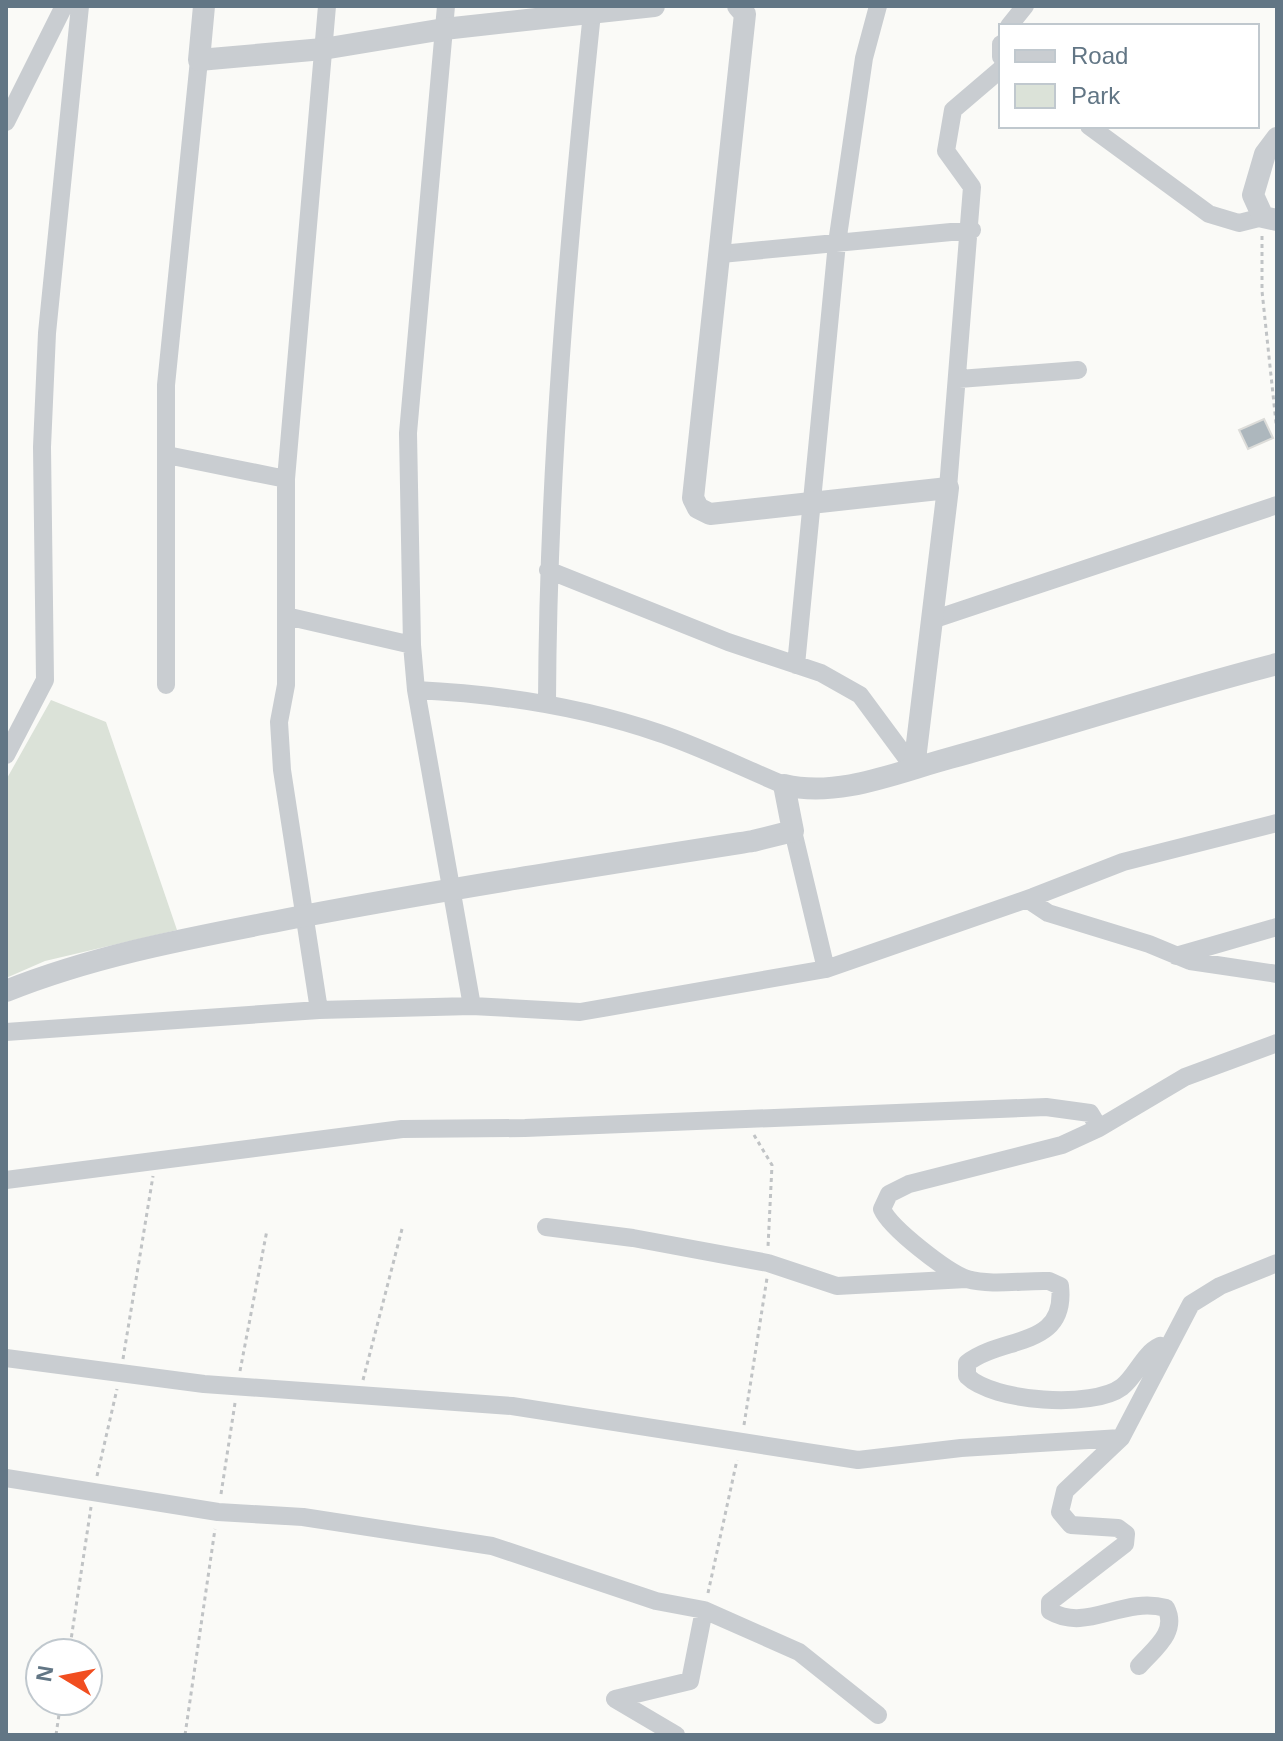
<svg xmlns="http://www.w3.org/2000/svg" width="1283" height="1741" viewBox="0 0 1283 1741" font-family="Arial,sans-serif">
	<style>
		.green { fill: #dbe2d8 }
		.building { fill: #adb7bd; stroke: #dcdcd9; stroke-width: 2 }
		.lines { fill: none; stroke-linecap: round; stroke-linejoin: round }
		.path { stroke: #c0c3c5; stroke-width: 3; stroke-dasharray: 4 4; stroke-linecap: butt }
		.minor { stroke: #c9cdd1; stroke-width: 18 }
		.tertiary { stroke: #c9cdd1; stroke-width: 22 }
	</style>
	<rect width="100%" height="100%" fill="#fafaf7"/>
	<path class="green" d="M 51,700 L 106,722 L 177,930 L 45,961 L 6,978 L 6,780 Z"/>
	<path class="building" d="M 1264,419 L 1273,438 L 1248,449 L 1239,430 Z"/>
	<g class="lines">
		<path class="path" d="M 1262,236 L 1262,291 L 1277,432
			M 754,1135 L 772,1165 L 768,1247
			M 123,1359 L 153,1176
			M 240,1371 L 267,1230
			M 363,1380 L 402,1229
			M 744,1425 L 767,1278
			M 97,1476 L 117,1389
			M 221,1494 L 235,1403
			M 708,1593 L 737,1460
			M 69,1653 L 91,1507
			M 56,1735 L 61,1701
			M 185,1735 L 215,1529"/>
		<path class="minor" d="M 446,6 L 408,433 L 412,645 L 416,690 L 472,1006
			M 1009,26 L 1025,6
			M 1001,44 L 1001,57
			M 6,122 L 64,6
			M 1089,126 L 1209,214 L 1239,223 L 1263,217
			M 721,254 L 972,230
			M 959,379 L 1078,370
			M 167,455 L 286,479
			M 948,488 L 972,187 L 946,151 L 953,110 L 1001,69
			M 548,570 L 728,642 L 821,673 L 860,695 L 914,768
			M 286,616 L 412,645
			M 932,620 L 1277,505
			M 796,665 L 837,243 L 864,58 L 878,6
			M 166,685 L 166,385 L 199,60
			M 416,690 C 499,694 580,706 659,733 C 701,747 743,768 784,785
			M 547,702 C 548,471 568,243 592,13
			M 6,755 L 45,680 L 42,447 L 47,333 L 80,6
			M 793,831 L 826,969
			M 1027,899 L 1048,913 L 1149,944 L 1190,961 L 1277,974
			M 1176,956 L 1277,927
			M 319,1010 L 282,770 L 279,722 L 286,685 L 286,479 L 327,6
			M 6,1032 L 319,1010 L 472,1006 L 580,1012 L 826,969 L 1033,897 L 1123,862 L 1277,823
			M 6,1180 L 402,1129 L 525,1128 L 1046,1107 L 1090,1113 L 1099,1128
			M 546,1227 L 633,1238 L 768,1263 L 837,1286 L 966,1279
			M 1165,1352 L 1160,1346 C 1143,1354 1137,1375 1122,1387 C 1093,1409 993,1402 967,1376 L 967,1363 C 1003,1335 1067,1349 1060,1286 L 1049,1281 C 1023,1280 992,1286 967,1279 C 947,1272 890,1228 882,1209 L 889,1194 L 909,1184 L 1062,1145 L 1099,1128 L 1185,1077 L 1277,1043
			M 6,1358 L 204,1384 L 512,1406 L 858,1460 L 961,1448 L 1121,1438
			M 6,1478 L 218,1512 L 303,1517 L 492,1546 L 656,1601 L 704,1610 L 799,1652 L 878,1715
			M 1139,1666 C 1155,1648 1178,1632 1166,1608 C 1122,1596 1087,1633 1050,1611 L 1050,1602 L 1125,1544 L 1126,1534 L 1118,1528 L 1071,1525 L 1060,1512 L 1065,1491 L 1121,1438 L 1191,1304 L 1220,1286 L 1277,1263
			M 676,1735 L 615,1699 L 690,1681 L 704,1610"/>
		<path class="tertiary" d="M 204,6 L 199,60 L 323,49 L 444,29 L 654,6
			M 738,6 L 745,14 L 693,498 L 698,508 L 710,514 L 948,488 L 914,768
			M 1277,138 L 1265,154 L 1253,195 L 1263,217 L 1277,220
			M 6,991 C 98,954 196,937 293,918 C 446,889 600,865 753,841 L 793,831 L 784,785 C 839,798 898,772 950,758 C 1060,728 1167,692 1277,664"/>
	</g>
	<rect width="1283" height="1741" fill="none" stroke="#627685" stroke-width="16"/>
	<rect x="999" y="24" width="260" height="104" fill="#ffffff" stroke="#c0c8ce" stroke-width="2"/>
	<rect x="1015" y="50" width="40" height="12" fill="#c9cdd1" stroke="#c0c8ce" stroke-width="2"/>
	<text x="1071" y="64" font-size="24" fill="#627685">Road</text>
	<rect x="1015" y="84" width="40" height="24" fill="#dbe2d8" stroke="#c0c8ce" stroke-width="2"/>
	<text x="1071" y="104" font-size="24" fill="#627685">Park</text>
	<g transform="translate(64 1677) rotate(280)"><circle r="38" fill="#ffffff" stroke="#c0c8ce" stroke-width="2"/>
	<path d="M0-6L14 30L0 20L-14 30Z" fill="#f14e20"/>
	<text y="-12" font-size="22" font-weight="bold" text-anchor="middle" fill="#627685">N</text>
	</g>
</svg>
